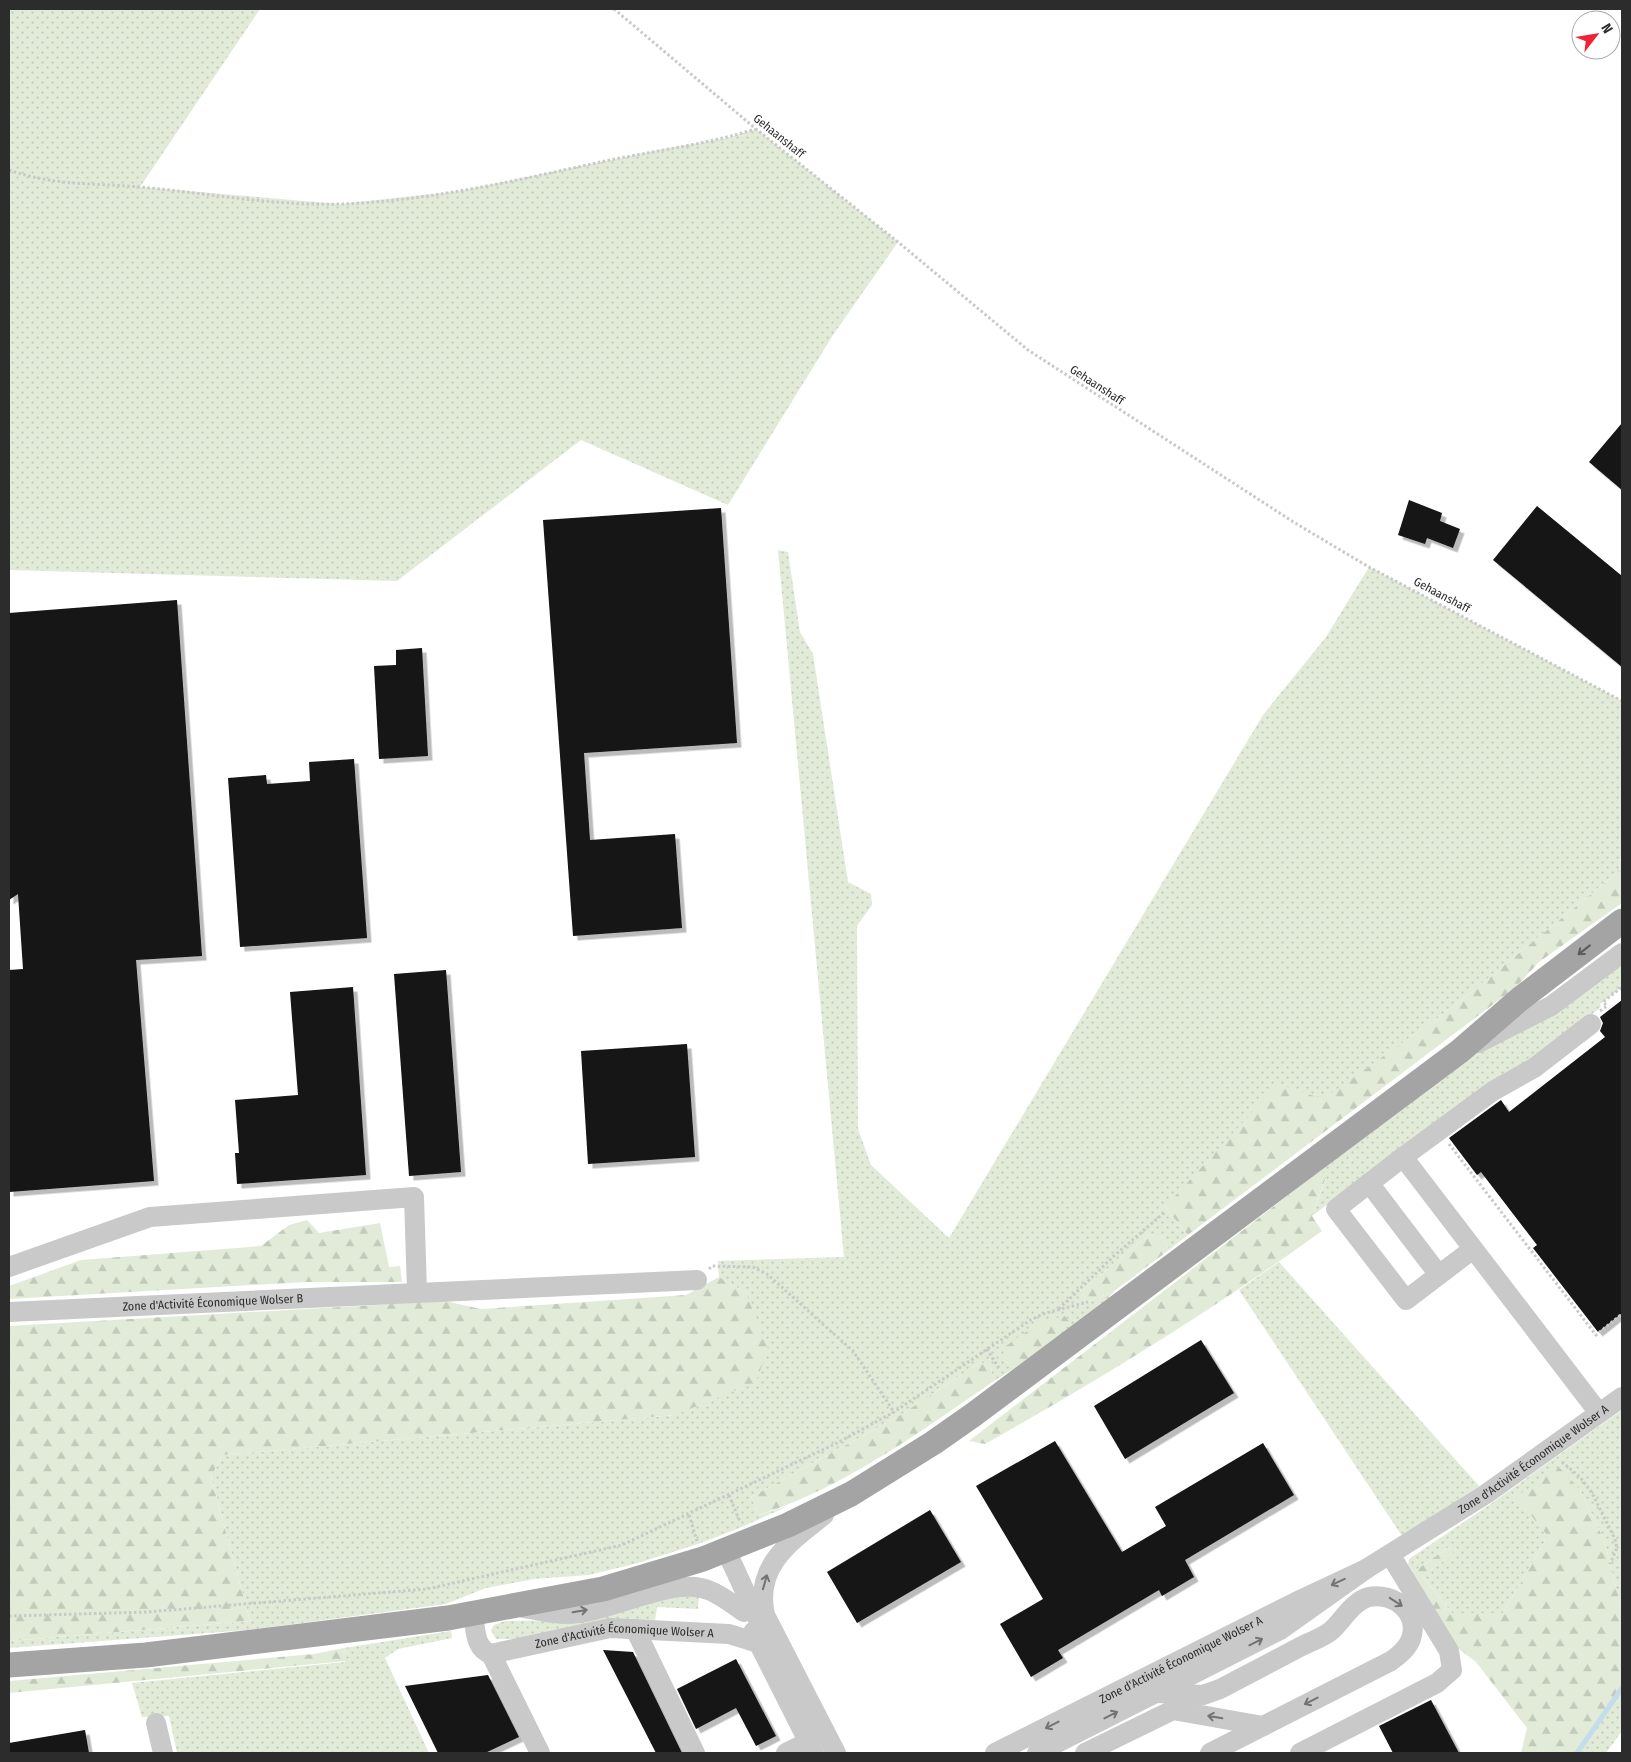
<svg xmlns="http://www.w3.org/2000/svg" width="1631" height="1762" viewBox="0 0 1631 1762" font-family="'Fira Sans Condensed',sans-serif">
	<style>
		.green { fill: url(#green-dots) }
		.forest { fill: url(#forest-firs) }
		.lines { fill: none; stroke-linecap: round; stroke-linejoin: round }
		.stream { stroke: #c3ddec; stroke-width: 5 }
		.building { fill: #131313; filter: url(#shadow) }
		.path { stroke: #c9c9c9; stroke-width: 3; stroke-dasharray: 2.5 2.5; stroke-linecap: butt }
		.minor { stroke: #c9c9c9; stroke-width: 20 }
		.major { stroke: #a4a4a4; stroke-width: 25 }
		.oneway { stroke: #5c5c5c }
		.oneway2 { stroke: #737373 }
		.labels { text-anchor: middle; stroke-width: 5; stroke-linejoin: round; paint-order: stroke }
		.street-label { font-size: 12px; fill: #2c2c2c; stroke: #fff }
	</style>
	<defs>
		<pattern id="green-dots" width="8" height="8" patternUnits="userSpaceOnUse" patternTransform="scale(1.25)"><rect width="8" height="8" fill="#e2ebd8"/><path d="M2 2h.1M6 6h.1" fill="none" stroke="#c2caba" stroke-width="1.8" stroke-linecap="round"/></pattern>
		<pattern id="forest-firs" width="22" height="20" patternUnits="userSpaceOnUse" patternTransform="scale(1.25)"><rect width="22" height="20" fill="#e2ebd8"/><path d="M5 1l3.5 6h-7zM16 11l3.5 6h-7z" fill="#c2caba"/></pattern>
		<filter id="shadow"><feDropShadow dx="4.5" dy="4.5" stdDeviation="0" flood-color="#0004"/></filter>
	</defs>
	<rect width="100%" height="100%" fill="#fff"/>
	<path class="green" d="M 9,9 L 260,9 L 140,187 L 340,204 L 460,191 L 669,148 L 727,138 L 756,129 L 898,242 L 833,335 L 728,505 L 581,440 L 397,581 L 9,570 Z
		M 778,550 L 788,552 L 800,632 L 813,654 L 848,882 L 871,894 L 872,905 L 857,926 L 858,1129 L 871,1165 L 949,1238 L 1263,715 L 1326,637 L 1369,567 L 1622,701 L 1622,853 L 1618,872 L 1453,1007 L 1323,1100 L 1165,1207 L 1188,1235 L 1169,1250 L 1163,1237 L 1149,1235 L 1081,1291 L 1087,1302 L 1113,1292 L 1105,1303 L 1044,1347 L 1004,1360 L 1015,1368 L 994,1381 L 991,1369 L 981,1362 L 899,1416 L 751,1497 L 759,1515 L 788,1506 L 742,1527 L 698,1544 L 638,1563 L 589,1575 L 534,1579 L 486,1588 L 446,1604 L 248,1630 L 9,1648 L 9,1641 L 250,1621 L 211,1477 L 222,1455 L 675,1415 L 746,1293 L 719,1277 L 718,1261 L 844,1257 Z
		M 1622,959 L 1622,987 L 1600,1004 L 1601,1007 L 1530,1063 L 1398,1151 L 1312,1216 L 1326,1178 L 1321,1170 L 1468,1058 Z
		M 1279,1262 L 1479,1486 L 1402,1536 L 1239,1290 Z
		M 1622,1410 L 1622,1611 L 1604,1540 L 1580,1490 L 1548,1536 L 1503,1613 L 1452,1613 L 1422,1576 L 1453,1554 L 1449,1547 L 1413,1572 L 1408,1564 L 1409,1559 L 1492,1503 Z
		M 699,1596 L 698,1609 L 657,1607 L 655,1621 L 524,1639 L 496,1639 L 491,1630 L 494,1625 L 505,1621 L 567,1620 L 653,1599 Z
		M 451,1631 L 452,1638 L 398,1649 L 385,1658 L 429,1753 L 177,1753 L 169,1716 L 142,1717 L 132,1683 L 345,1662 L 344,1648 Z
		M 1622,1688 L 1622,1731 L 1606,1753 L 1577,1753 Z"/>
	<path class="forest" d="M 1622,853 L 1622,903 L 1539,962 L 1516,987 L 1188,1235 L 1165,1207 L 1278,1084 L 1323,1099 L 1453,1007 L 1618,872 Z
		M 1321,1170 L 1326,1177 L 1312,1216 L 1322,1231 C 1214,1309 1101,1379 985,1444 L 969,1441 Z
		M 307,1220 L 319,1233 L 380,1223 L 389,1267 L 400,1266 L 402,1282 L 306,1282 L 9,1299 L 9,1286 L 81,1260 L 261,1246 L 289,1225 Z
		M 1149,1235 L 1163,1237 L 1169,1250 L 1113,1292 L 1087,1302 L 1081,1291 Z
		M 719,1277 L 746,1293 L 768,1349 L 756,1382 L 675,1415 L 222,1455 L 211,1477 L 250,1621 L 9,1641 L 9,1326 L 445,1301 L 481,1309 L 686,1295 Z
		M 1065,1316 L 1070,1323 L 1044,1347 L 1015,1368 L 1004,1360 L 1003,1348 L 1040,1322 Z
		M 981,1362 L 991,1369 L 994,1381 C 920,1432 845,1487 759,1515 L 751,1497 L 899,1416 Z
		M 1559,1467 L 1580,1490 L 1604,1540 L 1622,1611 L 1622,1688 L 1577,1753 L 1521,1753 L 1527,1728 L 1476,1662 L 1452,1644 L 1414,1580 L 1413,1572 L 1449,1547 L 1454,1554 L 1422,1576 L 1452,1613 L 1503,1613 L 1548,1536 L 1516,1497 Z
		M 344,1648 L 346,1661 L 9,1693 L 9,1681 L 314,1654 Z"/>
	<g class="lines">
		<path class="stream" d="M 1577,1753 L 1622,1688"/>
	</g>
	<path class="building" d="M 1622,423 L 1622,490 L 1589,462 Z
		M 1409,500 L 1442,513 L 1440,521 L 1460,529 L 1453,548 L 1427,538 L 1425,544 L 1398,535 Z
		M 1537,506 L 1622,576 L 1622,667 L 1493,560 Z
		M 721,508 L 737,743 L 584,753 L 590,840 L 675,834 L 682,928 L 573,936 L 543,520 Z
		M 177,600 L 202,956 L 136,960 L 154,1181 L 9,1192 L 9,970 L 23,969 L 18,894 L 9,900 L 9,613 Z
		M 422,648 L 428,756 L 379,759 L 374,666 L 396,665 L 396,650 Z
		M 354,759 L 367,938 L 240,947 L 228,778 L 266,775 L 267,784 L 310,781 L 309,762 Z
		M 446,970 L 461,1172 L 409,1176 L 394,974 Z
		M 353,987 L 366,1175 L 237,1184 L 235,1153 L 239,1153 L 235,1100 L 298,1095 L 290,992 Z
		M 1622,1000 L 1622,1313 L 1598,1332 L 1533,1248 L 1537,1245 L 1481,1172 L 1477,1175 L 1449,1138 L 1501,1100 L 1509,1112 L 1605,1037 L 1600,1031 L 1603,1023 L 1600,1017 Z
		M 687,1044 L 695,1157 L 588,1164 L 581,1051 Z
		M 1201,1340 L 1234,1393 L 1125,1459 L 1094,1406 Z
		M 1055,1441 L 1122,1552 L 1166,1526 L 1155,1507 L 1263,1443 L 1294,1495 L 1185,1560 L 1194,1577 L 1162,1596 L 1159,1590 L 1058,1650 L 1063,1658 L 1031,1677 L 1000,1624 L 1043,1599 L 976,1486 Z
		M 930,1510 L 961,1562 L 857,1623 L 827,1572 Z
		M 603,1650 L 633,1652 L 682,1753 L 656,1753 Z
		M 736,1659 L 776,1736 L 756,1746 L 736,1708 L 696,1729 L 677,1689 Z
		M 488,1675 L 519,1737 L 485,1753 L 438,1753 L 405,1686 Z
		M 1431,1700 L 1459,1753 L 1393,1753 L 1379,1726 Z
		M 85,1730 L 89,1753 L 9,1753 L 9,1743 Z"/>
	<g class="lines">
		<path class="path" d="M 614,9 L 756,129 L 898,242 L 1028,350 L 1295,523 L 1369,567 L 1622,701
			M 9,170 C 54,186 94,183 140,187 C 207,193 273,206 340,204 C 432,201 521,179 610,160 C 659,150 708,144 755,129
			M 1600,1011 L 1607,1006 L 1603,1002 L 1622,987
			M 1449,1144 L 1596,1335 L 1622,1314
			M 709,1269 L 712,1266 L 753,1267 L 767,1274 L 853,1351 L 894,1412
			M 1059,1309 L 1115,1255 L 1165,1212
			M 987,1349 L 1000,1370
			M 1562,1462 L 1580,1477 L 1592,1493 L 1615,1539 L 1617,1548 L 1610,1564
			M 729,1495 L 740,1522
			M 689,1515 L 697,1541
			M 9,1616 L 147,1612 L 427,1589 L 622,1545 L 837,1443 L 894,1412 L 1032,1319 L 1046,1313 L 1088,1302"/>
		<g class="minor">
			<path d="M 1478,1043 L 1551,1006 L 1622,953"/>
			<path d="M 1403,1157 L 1493,1091 L 1534,1068 L 1591,1024"/>
			<path d="M 1369,1183 L 1439,1275"/>
			<path d="M 1473,1249 L 1406,1300 L 1336,1209 L 1403,1157 L 1599,1413"/>
			<path d="M 9,1267 L 150,1217 L 414,1197 L 417,1291"/>
			<path id="s1" d="M 9,1312 L 697,1280"/>
			<path d="M 824,1515 C 790,1542 754,1566 765,1615 L 836,1753"/>
			<path d="M 726,1550 L 759,1622"/>
			<path id="s2" d="M 1366,1569 L 1486,1494 L 1622,1397"/>
			<path d="M 524,1608 C 538,1610 552,1614 566,1614 C 606,1614 664,1580 701,1588 C 716,1591 731,1603 744,1612"/>
			<path id="s3" d="M 473,1614 C 476,1630 474,1648 491,1654 L 610,1628 L 729,1634 L 758,1643"/>
			<path d="M 635,1629 L 695,1753"/>
			<path d="M 753,1632 L 814,1753"/>
			<path d="M 491,1654 L 540,1753"/>
			<path d="M 1157,1693 L 1203,1695 L 1220,1689 C 1246,1675 1272,1662 1298,1648 C 1309,1642 1323,1638 1332,1630 C 1343,1620 1353,1601 1369,1597 C 1393,1592 1420,1612 1411,1639 C 1407,1649 1399,1655 1391,1661 L 1210,1753"/>
			<path d="M 156,1723 L 163,1753"/>
			<path d="M 786,1753 L 808,1742"/>
			<path id="s4" d="M 995,1753 L 1302,1599 L 1366,1569 L 1280,1630 L 1037,1753"/>
			<path d="M 1085,1753 L 1173,1710 L 1263,1726"/>
			<path d="M 1300,1753 L 1437,1683 L 1452,1670 L 1449,1651 L 1391,1556"/>
		</g>
		<path class="major" d="M 9,1665 L 146,1655 L 448,1618 L 603,1589 L 703,1559 L 788,1525 L 851,1494 L 933,1443 L 973,1415 L 1460,1051 L 1520,999 L 1622,921"/>
	</g>
	<defs><path id="oneway-shaft" d="M-6 0H5M1.5-3L5.5 0L1.5 3" fill="none" stroke-width="1.6" stroke-linecap="round" stroke-linejoin="round" transform="scale(1.25)"/></defs>
	<use class="oneway" href="#oneway-shaft" transform="translate(1584 950) rotate(142)"/>
	<g class="oneway2">
		<use href="#oneway-shaft" transform="translate(765 1582) rotate(-74)"/>
		<use href="#oneway-shaft" transform="translate(1338 1582) rotate(155)"/>
		<use href="#oneway-shaft" transform="translate(1396 1602) rotate(33)"/>
		<use href="#oneway-shaft" transform="translate(580 1611) rotate(-10)"/>
		<use href="#oneway-shaft" transform="translate(1256 1642) rotate(-27)"/>
		<use href="#oneway-shaft" transform="translate(1311 1701) rotate(153)"/>
		<use href="#oneway-shaft" transform="translate(1111 1715) rotate(-27)"/>
		<use href="#oneway-shaft" transform="translate(1215 1717) rotate(-170)"/>
		<use href="#oneway-shaft" transform="translate(1052 1725) rotate(153)"/>
	</g>
	<g class="labels">
		<g class="street-label">
			<text transform="translate(779 136) rotate(39)" y="4">Gehaanshaff</text>
			<text transform="translate(1097 385) rotate(33)" y="4">Gehaanshaff</text>
			<text transform="translate(1442 595) rotate(28)" y="4">Gehaanshaff</text>
			<text dy="4" stroke="none"><textPath href="#s1" startOffset="204">Zone d'Activité Économique Wolser B</textPath></text>
			<text dy="4" stroke="none"><textPath href="#s2" startOffset="200">Zone d'Activité Économique Wolser A</textPath></text>
			<text dy="4" stroke="none"><textPath href="#s3" startOffset="182">Zone d'Activité Économique Wolser A</textPath></text>
			<text dy="4" stroke="none"><textPath href="#s4" startOffset="208">Zone d'Activité Économique Wolser A</textPath></text>
		</g>
	</g>
	<rect width="1631" height="1762" fill="none" stroke="#2c2c2c" stroke-width="20"/>
	<g transform="translate(1596 35) rotate(59)"><circle r="24" fill="#ffffff" stroke="#ababab"/>
	<path d="M0-4L9 19L0 12L-9 19Z" fill="#ed2437"/>
	<text y="-8" font-size="14" font-weight="bold" text-anchor="middle" fill="#2c2c2c">N</text>
	</g>
</svg>
